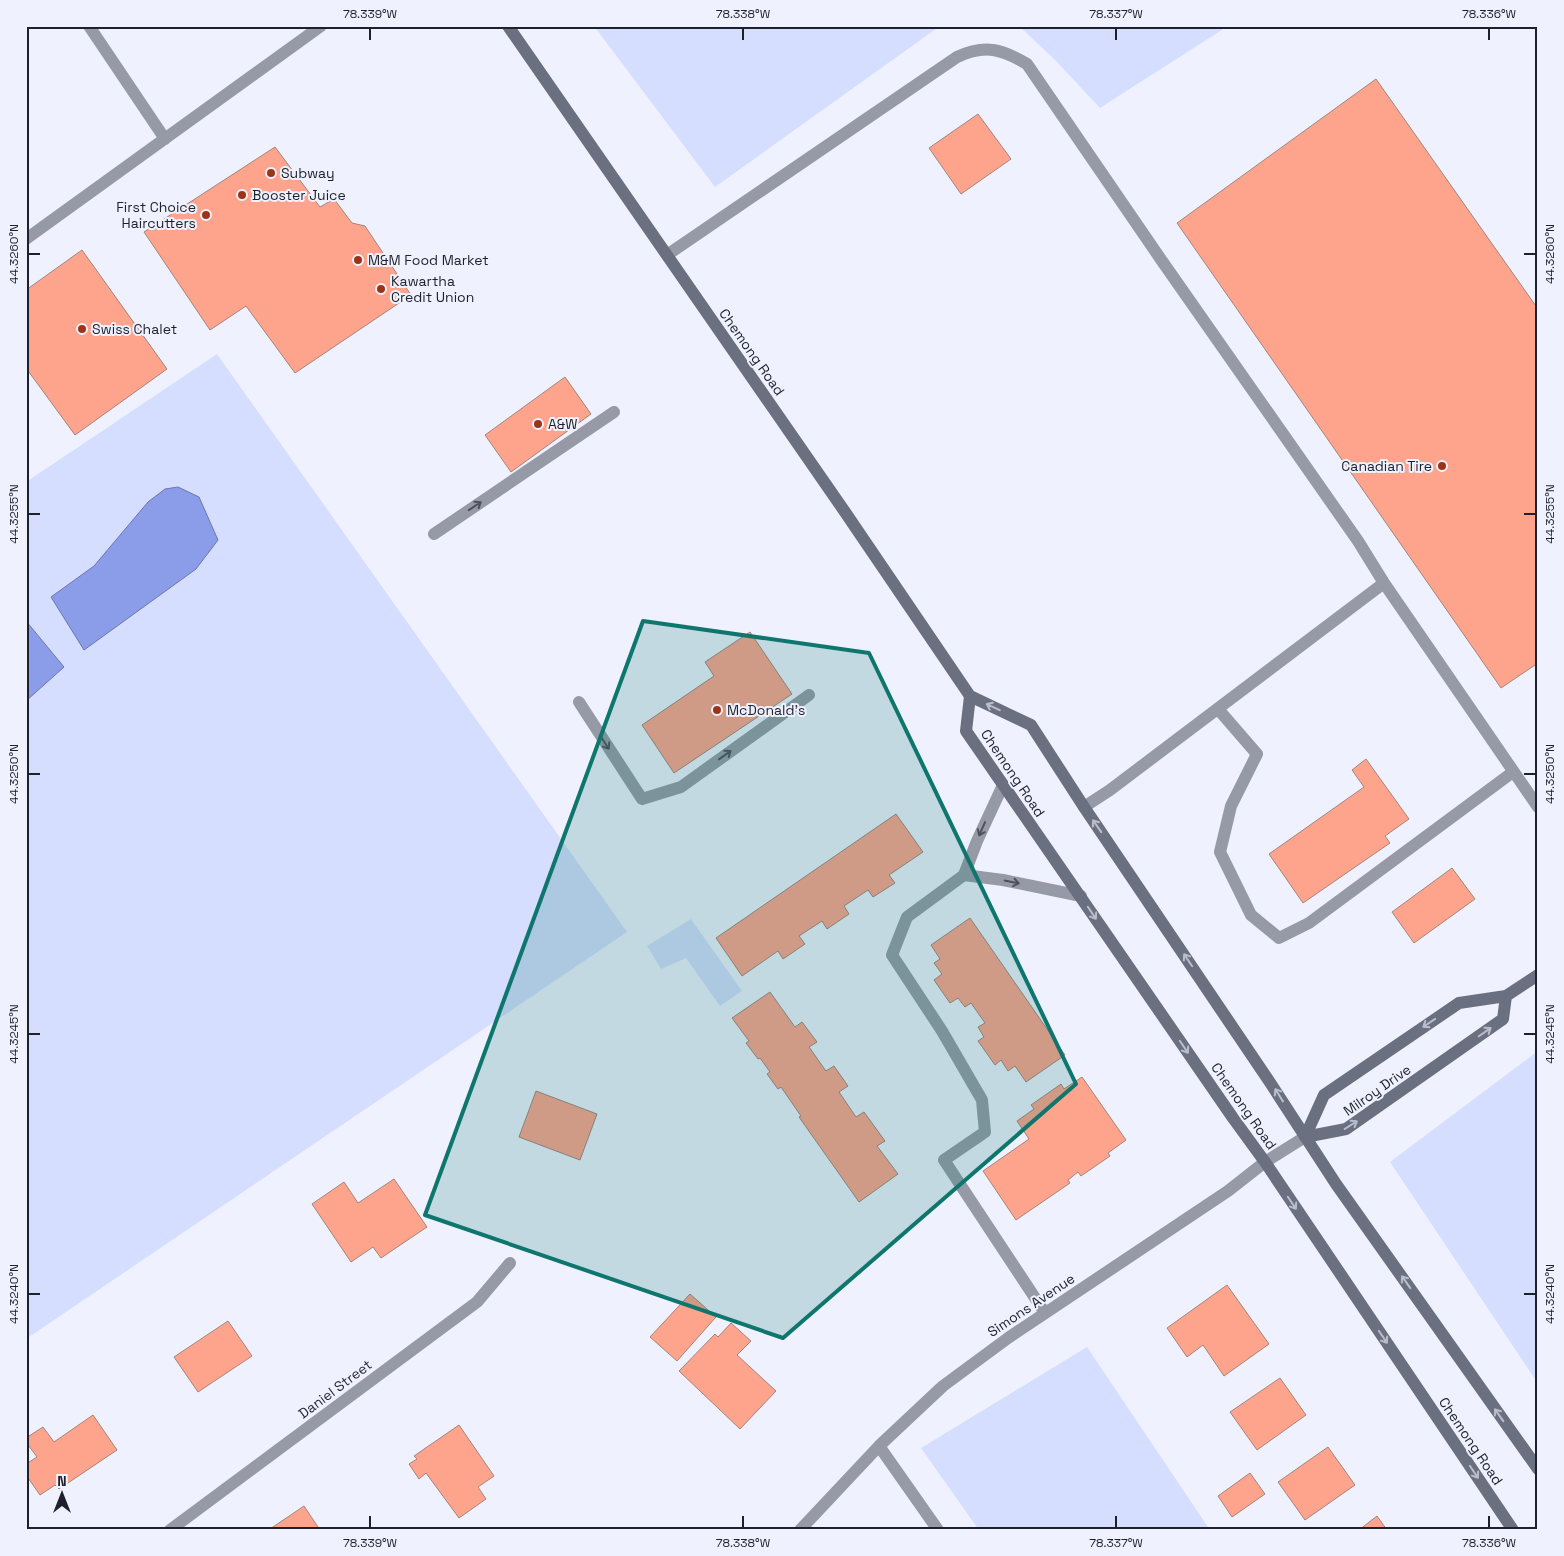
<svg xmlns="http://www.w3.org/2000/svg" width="1564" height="1556" viewBox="0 0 1564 1556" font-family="'Space Grotesk',sans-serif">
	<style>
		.green { fill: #d5defe; fill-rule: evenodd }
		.water { fill: #8b9ce9; stroke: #6a77b0 }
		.building { fill: #ffa48c; stroke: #a3847c }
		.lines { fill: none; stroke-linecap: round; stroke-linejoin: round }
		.lane { stroke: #969aa6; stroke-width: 12 }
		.street { stroke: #969aa6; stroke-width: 12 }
		.secondary { stroke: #6b7081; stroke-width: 12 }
		.oneway { stroke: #4e515c }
		.oneway2 { stroke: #babecc }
		.marked { fill: #0f766e; fill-opacity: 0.2; stroke: #0f766e; stroke-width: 4; stroke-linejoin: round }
		.ticks { fill: none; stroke: #1e212b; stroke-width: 2 }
		.poi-dot { fill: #9c3417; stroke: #eff2fe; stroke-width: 2 }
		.labels { text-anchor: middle; stroke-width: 4; stroke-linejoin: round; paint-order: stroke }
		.poi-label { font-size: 14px; fill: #1e212b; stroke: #eff2fe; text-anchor: start }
		.street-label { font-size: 14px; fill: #1e212b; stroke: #eff2fe }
		.neatline { fill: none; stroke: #1e212b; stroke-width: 2 }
		.ticks-label { font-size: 12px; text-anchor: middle; fill: #1e212b }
	</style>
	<rect width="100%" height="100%" fill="#eff2fe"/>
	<path class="green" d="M 594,26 L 940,26 L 715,187 Z
		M 1019,26 L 1228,26 L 1100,108 L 1055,60 Z
		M 217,354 L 627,932 L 26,1339 L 26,701 L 64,667 L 26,621 L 26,482 ZM 199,497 L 51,597 L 94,566 L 148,502 Z
		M 691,919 L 742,991 L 720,1006 L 686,958 L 661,969 L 647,946 Z
		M 1538,1051 L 1538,1382 L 1537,1382 L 1390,1162 Z
		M 1087,1347 L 1210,1530 L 979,1530 L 921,1448 Z"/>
	<path class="water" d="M 178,487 L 199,497 L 218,540 L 196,569 L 84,650 L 51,597 L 94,566 L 148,502 L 165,489 Z
		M 26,621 L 64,667 L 26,701 Z"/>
	<path class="building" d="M 1376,79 L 1538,309 L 1538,663 L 1501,688 L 1177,223 Z
		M 978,114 L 1011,159 L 961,194 L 929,148 Z
		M 275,147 L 320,207 L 334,199 L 352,223 L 365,226 L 411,295 L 295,373 L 246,306 L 210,330 L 144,232 Z
		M 82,250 L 167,369 L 75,435 L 26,368 L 26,290 Z
		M 565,377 L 591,414 L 511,472 L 485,435 Z
		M 750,632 L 792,694 L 674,773 L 642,725 L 714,676 L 705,662 Z
		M 1366,759 L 1409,819 L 1385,836 L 1390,843 L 1303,903 L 1269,854 L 1364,787 L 1352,770 Z
		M 896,814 L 923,852 L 889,875 L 895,883 L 873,897 L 868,890 L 844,906 L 849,914 L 827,929 L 822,921 L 799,936 L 805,944 L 783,959 L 778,951 L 742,976 L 716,938 Z
		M 1452,868 L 1475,899 L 1414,943 L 1392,912 Z
		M 970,918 L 1065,1055 L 1026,1082 L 1015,1066 L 1008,1071 L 1001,1060 L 995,1065 L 978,1041 L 984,1037 L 978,1027 L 985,1023 L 971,1003 L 965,1007 L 958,998 L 950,1003 L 934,980 L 942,974 L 934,963 L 940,959 L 931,945 Z
		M 770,992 L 795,1027 L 802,1022 L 817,1042 L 809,1047 L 826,1071 L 834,1066 L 848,1086 L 839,1092 L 856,1117 L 864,1112 L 885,1141 L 877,1146 L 898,1174 L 859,1202 L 799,1117 L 801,1116 L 781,1087 L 778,1089 L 767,1074 L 770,1072 L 760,1058 L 758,1059 L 746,1043 L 749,1041 L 732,1018 Z
		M 1082,1077 L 1126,1140 L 1108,1153 L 1110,1156 L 1081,1176 L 1078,1172 L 1068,1180 L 1070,1183 L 1016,1220 L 983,1171 L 1029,1139 L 1017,1121 L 1034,1109 L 1031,1105 L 1061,1084 L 1064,1089 Z
		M 536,1091 L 597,1114 L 580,1160 L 519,1137 Z
		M 394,1179 L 427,1227 L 381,1258 L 373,1247 L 351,1262 L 312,1204 L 344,1182 L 358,1203 Z
		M 1227,1285 L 1269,1344 L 1224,1376 L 1203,1345 L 1187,1357 L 1167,1328 Z
		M 690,1294 L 716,1317 L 677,1361 L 650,1337 Z
		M 228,1321 L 252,1356 L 198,1392 L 174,1357 Z
		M 731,1323 L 751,1341 L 737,1355 L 776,1391 L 740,1429 L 679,1371 L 715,1334 L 718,1337 Z
		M 1280,1378 L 1306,1415 L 1257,1450 L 1230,1412 Z
		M 93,1415 L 117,1450 L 59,1489 L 55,1485 L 40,1495 L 26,1475 L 26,1464 L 37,1457 L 26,1442 L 26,1438 L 43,1427 L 54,1442 Z
		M 459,1425 L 494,1476 L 478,1487 L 486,1499 L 459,1518 L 426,1473 L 419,1479 L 409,1464 L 417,1459 L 414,1456 Z
		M 1328,1447 L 1355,1485 L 1305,1520 L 1278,1482 Z
		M 1250,1473 L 1265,1494 L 1232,1517 L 1218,1496 Z
		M 304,1506 L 320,1530 L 270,1529 Z
		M 1377,1516 L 1387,1530 L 1359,1530 Z"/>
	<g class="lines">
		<path class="lane" d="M 89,26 L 165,139
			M 26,239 L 321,26
			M 667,255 L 957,57 C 985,44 1002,49 1027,64 L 1162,261 L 1358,541 L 1384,583 L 1538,807
			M 434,534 L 614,412
			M 579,702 L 642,799 L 681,787 L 809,695
			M 1218,709 L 1257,754 L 1231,806 L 1220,852 L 1251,915 L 1279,938 L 1309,923 L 1513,772
			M 1003,785 L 977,841 L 964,875 L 907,917 L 892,955 L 942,1031 L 982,1100 L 985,1132 L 944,1160 L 1045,1313
			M 1084,807 L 1110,790 L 1384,583
			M 964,875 L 1003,880 L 1081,896"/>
		<path class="street" d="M 879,1446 L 938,1530
			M 170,1530 L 477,1302 L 510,1263
			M 800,1530 L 879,1446 L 943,1386 L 1008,1338 L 1228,1191 L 1265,1162 L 1305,1137"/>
		<path class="secondary" d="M 508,26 L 845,512 L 970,696 L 1031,725 L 1084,807 L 1271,1084 L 1336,1184 L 1538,1469
			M 970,696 L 966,731 L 1233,1118 L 1265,1162 L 1513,1530
			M 1305,1137 L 1324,1095 L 1459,1003 L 1506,996 L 1538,975
			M 1305,1137 L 1346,1129 L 1503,1019 L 1506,996"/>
	</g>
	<defs><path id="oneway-shaft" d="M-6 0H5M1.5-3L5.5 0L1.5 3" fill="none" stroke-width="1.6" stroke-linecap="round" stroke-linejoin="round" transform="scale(1.25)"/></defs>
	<g class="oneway">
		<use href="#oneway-shaft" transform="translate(475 506) rotate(-34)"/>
		<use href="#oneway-shaft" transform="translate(605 743) rotate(57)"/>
		<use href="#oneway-shaft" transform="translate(725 755) rotate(-36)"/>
		<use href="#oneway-shaft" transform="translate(982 829) rotate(114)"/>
		<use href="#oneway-shaft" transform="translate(1012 882) rotate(12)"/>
	</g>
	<g class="oneway2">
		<use href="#oneway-shaft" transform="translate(993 707) rotate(-155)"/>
		<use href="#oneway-shaft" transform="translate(1097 826) rotate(-125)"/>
		<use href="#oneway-shaft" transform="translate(1092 913) rotate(56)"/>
		<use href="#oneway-shaft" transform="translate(1188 960) rotate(-124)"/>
		<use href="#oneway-shaft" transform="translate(1429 1023) rotate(146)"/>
		<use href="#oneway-shaft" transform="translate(1485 1032) rotate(-35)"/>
		<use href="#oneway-shaft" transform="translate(1184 1047) rotate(56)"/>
		<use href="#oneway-shaft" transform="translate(1279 1095) rotate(-122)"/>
		<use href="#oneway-shaft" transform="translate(1351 1125) rotate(-32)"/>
		<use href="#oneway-shaft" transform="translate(1292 1203) rotate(56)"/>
		<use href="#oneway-shaft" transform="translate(1406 1282) rotate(-125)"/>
		<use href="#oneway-shaft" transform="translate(1383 1337) rotate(56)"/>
		<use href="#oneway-shaft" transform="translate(1499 1415) rotate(-125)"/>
		<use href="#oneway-shaft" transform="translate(1474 1472) rotate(56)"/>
	</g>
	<path class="marked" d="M 643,621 L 869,653 L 1076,1084 L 783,1338 L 425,1215 Z"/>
	<path class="ticks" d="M 370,28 L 370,40M 743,28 L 743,40M 1116,28 L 1116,40M 1489,28 L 1489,40M 28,254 L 40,254M 1524,254 L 1536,254M 28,514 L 40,514M 1524,514 L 1536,514M 28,774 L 40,774M 1524,774 L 1536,774M 28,1034 L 40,1034M 1524,1034 L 1536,1034M 28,1294 L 40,1294M 1524,1294 L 1536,1294M 370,1516 L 370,1528M 743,1516 L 743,1528M 1116,1516 L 1116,1528M 1489,1516 L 1489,1528"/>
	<g class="poi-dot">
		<circle cx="271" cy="173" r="5"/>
		<circle cx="242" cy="195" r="5"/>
		<circle cx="206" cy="215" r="5"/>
		<circle cx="358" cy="260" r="5"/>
		<circle cx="381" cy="289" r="5"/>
		<circle cx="82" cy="329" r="5"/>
		<circle cx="538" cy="424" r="5"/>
		<circle cx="1442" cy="466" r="5"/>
		<circle cx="717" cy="710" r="5"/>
	</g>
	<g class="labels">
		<g class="poi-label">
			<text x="281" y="178">Subway</text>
			<text x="252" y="200">Booster Juice</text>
			<text x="196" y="212" text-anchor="end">First Choice<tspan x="196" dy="16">Haircutters</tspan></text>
			<text x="368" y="265">M&amp;M Food Market</text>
			<text x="391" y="286">Kawartha<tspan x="391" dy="16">Credit Union</tspan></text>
			<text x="92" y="334">Swiss Chalet</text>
			<text x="548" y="429">A&amp;W</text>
			<text x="1432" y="471" text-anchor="end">Canadian Tire</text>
			<text x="727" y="715">McDonald's</text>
		</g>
		<g class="street-label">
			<text transform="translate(752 352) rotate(55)" y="5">Chemong Road</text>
			<text transform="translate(1013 773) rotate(56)" y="5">Chemong Road</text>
			<text transform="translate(1377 1090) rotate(-35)" y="5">Milroy Drive</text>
			<text transform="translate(1244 1106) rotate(55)" y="5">Chemong Road</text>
			<text transform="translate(1031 1305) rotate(-34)" y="5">Simons Avenue</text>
			<text transform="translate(335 1389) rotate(-37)" y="5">Daniel Street</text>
			<text transform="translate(1471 1441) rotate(56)" y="5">Chemong Road</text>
		</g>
	</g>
	<rect width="1564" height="1556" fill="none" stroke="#eff2fe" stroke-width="55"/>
	<g transform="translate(62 1494)" stroke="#eff2fe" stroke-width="4" paint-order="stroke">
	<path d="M0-4L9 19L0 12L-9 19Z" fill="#1e212b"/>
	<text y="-8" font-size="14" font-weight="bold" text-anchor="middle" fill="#1e212b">N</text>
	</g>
	<rect x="28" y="28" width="1508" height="1500" class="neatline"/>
	<g class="ticks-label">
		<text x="370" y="18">78.339°W</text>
		<text x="743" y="18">78.338°W</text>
		<text x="1116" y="18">78.337°W</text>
		<text x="1489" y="18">78.336°W</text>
		<text transform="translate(14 254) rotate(-90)" y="4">44.3260°N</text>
		<text transform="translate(1550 254) rotate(-90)" y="4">44.3260°N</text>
		<text transform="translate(14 514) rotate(-90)" y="4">44.3255°N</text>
		<text transform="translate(1550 514) rotate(-90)" y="4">44.3255°N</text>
		<text transform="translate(14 774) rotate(-90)" y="4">44.3250°N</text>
		<text transform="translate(1550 774) rotate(-90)" y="4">44.3250°N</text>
		<text transform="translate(14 1034) rotate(-90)" y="4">44.3245°N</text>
		<text transform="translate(1550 1034) rotate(-90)" y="4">44.3245°N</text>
		<text transform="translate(14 1294) rotate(-90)" y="4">44.3240°N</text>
		<text transform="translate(1550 1294) rotate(-90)" y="4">44.3240°N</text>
		<text x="370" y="1547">78.339°W</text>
		<text x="743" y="1547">78.338°W</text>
		<text x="1116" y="1547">78.337°W</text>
		<text x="1489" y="1547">78.336°W</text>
	</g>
</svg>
